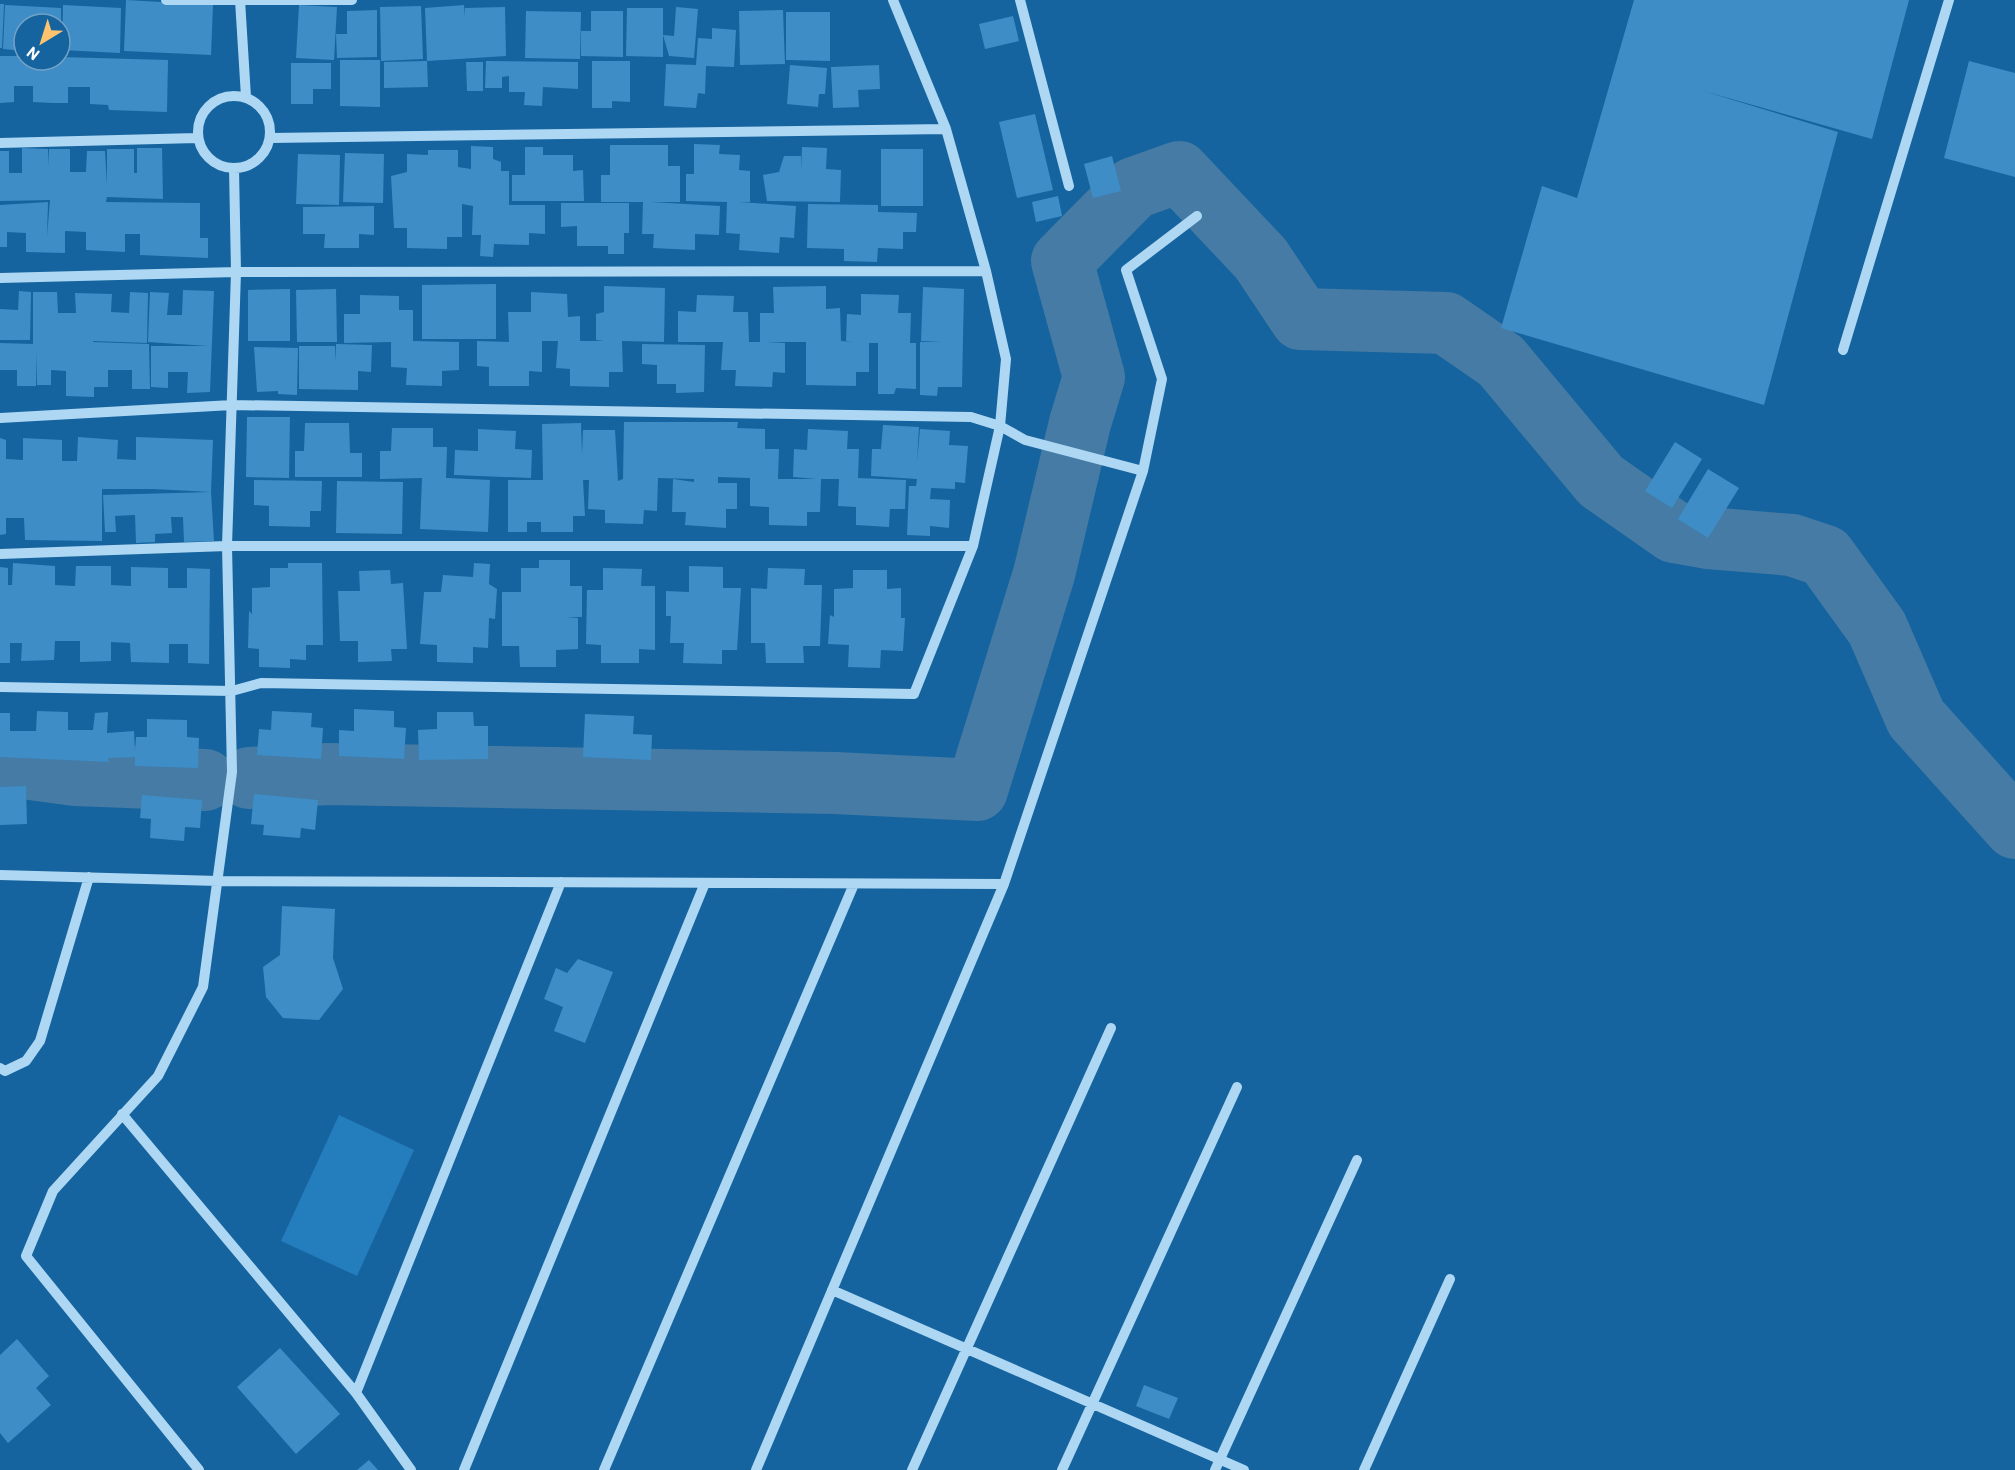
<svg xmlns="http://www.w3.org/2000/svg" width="2015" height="1470" viewBox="0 0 2015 1470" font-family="Barlow,sans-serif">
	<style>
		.green { fill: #247dbc }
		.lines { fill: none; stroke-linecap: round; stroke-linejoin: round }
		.river { stroke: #457ba4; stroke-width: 62 }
		.building { fill: #3e8dc6 }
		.minor { stroke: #aed7f3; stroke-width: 10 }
	</style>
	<rect width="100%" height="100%" fill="#15649f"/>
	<path class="green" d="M 339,1115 L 414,1150 L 357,1276 L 281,1241 Z"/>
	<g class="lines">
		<path class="river" d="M 0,768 L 24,768 L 75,775 L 205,780
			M 249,778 L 329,774 L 835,783 L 977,790 L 1044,574 L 1080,423 L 1094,377 L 1062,261 L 1134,188 L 1179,172 L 1261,259 L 1301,319 L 1446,323 L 1501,361 L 1601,481 L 1674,532 L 1708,538 L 1792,545 L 1825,556 L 1877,628 L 1916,718 L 2015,828"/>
	</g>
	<path class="building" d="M 126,0 L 213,5 L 211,55 L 124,51 Z
		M 1634,0 L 1909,0 L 1872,139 L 1700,90 L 1838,132 L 1764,405 L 1501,328 L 1542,186 L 1577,198 Z
		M 0,4 L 4,4 L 2,48 L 0,48 Z
		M 5,5 L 61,8 L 61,24 L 24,24 L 24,51 L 3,49 Z
		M 63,5 L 121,8 L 120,53 L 62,50 Z
		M 299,5 L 337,7 L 334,60 L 296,58 Z
		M 464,5 L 465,17 L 465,8 L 505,7 L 506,56 L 427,61 L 428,87 L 384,88 L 384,62 L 427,61 L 425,8 Z
		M 421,6 L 423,59 L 381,61 L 380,7 Z
		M 676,7 L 698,9 L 694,58 L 669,56 L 663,35 L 663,57 L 626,56 L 627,8 L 663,8 L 663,35 L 674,36 Z
		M 377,10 L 377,57 L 337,58 L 336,34 L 347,34 L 347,11 Z
		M 783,10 L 785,64 L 740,65 L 739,11 Z
		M 526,11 L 581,12 L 580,59 L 525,58 Z
		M 591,11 L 623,11 L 623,57 L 581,56 L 581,31 L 591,31 Z
		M 786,12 L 830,12 L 830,61 L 786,60 Z
		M 1013,16 L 1019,41 L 985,49 L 979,24 Z
		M 712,28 L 736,30 L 734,67 L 706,66 L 705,94 L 698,93 L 696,108 L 664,106 L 666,64 L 696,65 L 698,38 L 712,39 Z
		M 0,56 L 24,56 L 24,60 L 60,60 L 60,57 L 168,60 L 167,112 L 109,110 L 108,105 L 90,104 L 90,87 L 68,87 L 68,103 L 52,103 L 33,102 L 33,86 L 14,86 L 14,102 L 0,103 Z
		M 340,60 L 380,60 L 380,107 L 340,106 Z
		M 486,61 L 578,62 L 578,89 L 543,87 L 542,106 L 524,105 L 525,92 L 509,92 L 509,76 L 502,77 L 502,88 L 485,88 Z
		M 592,61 L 630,61 L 630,102 L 612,101 L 612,108 L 592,108 Z
		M 1969,61 L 2015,73 L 2015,177 L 1944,158 Z
		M 466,62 L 483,62 L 483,91 L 467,91 Z
		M 291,63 L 331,63 L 331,89 L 313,89 L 313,104 L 291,104 Z
		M 790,65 L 827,68 L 825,94 L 819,94 L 818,107 L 787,104 Z
		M 879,65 L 880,89 L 858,90 L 859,107 L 833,108 L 831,67 Z
		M 1035,114 L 1053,190 L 1017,198 L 999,122 Z
		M 694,144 L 720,145 L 719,154 L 740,155 L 739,170 L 750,171 L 750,202 L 739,202 L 796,206 L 794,238 L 780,237 L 779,253 L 739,250 L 740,234 L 726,233 L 727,202 L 686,201 L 686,174 L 694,174 Z
		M 610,145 L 668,145 L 668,166 L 680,166 L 680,202 L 651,202 L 720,206 L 719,235 L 695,234 L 695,250 L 653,248 L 654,234 L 642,234 L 643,202 L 601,202 L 601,175 L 610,175 Z
		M 471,146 L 493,147 L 493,159 L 501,162 L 501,171 L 509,171 L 509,205 L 545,205 L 545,234 L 529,233 L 529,245 L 494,244 L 493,257 L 480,256 L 481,235 L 472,235 L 473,206 L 462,204 L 462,237 L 447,237 L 447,249 L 407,248 L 407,228 L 394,228 L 391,176 L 407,172 L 407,154 L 428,155 L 428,150 L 458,150 L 458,167 L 471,169 Z
		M 525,147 L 543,147 L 543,155 L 573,155 L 573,171 L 583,170 L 584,201 L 512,201 L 512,175 L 525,175 Z
		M 802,147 L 827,148 L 826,169 L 841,170 L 840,202 L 767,201 L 763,175 L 779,172 L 784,156 L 801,156 L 801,171 Z
		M 22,148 L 48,149 L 49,166 L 49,149 L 70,149 L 70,172 L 86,172 L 87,151 L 105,151 L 107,185 L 107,149 L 134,149 L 134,173 L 137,173 L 137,148 L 162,148 L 163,199 L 107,197 L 106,202 L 200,203 L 200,238 L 208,238 L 208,258 L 140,255 L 140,234 L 125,234 L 125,252 L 86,250 L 86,232 L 65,231 L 65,253 L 26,252 L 26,233 L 7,232 L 7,247 L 0,247 L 0,205 L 48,202 L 47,236 L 50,200 L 0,201 L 0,151 L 9,151 L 9,173 L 22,173 Z
		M 881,149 L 923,149 L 923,206 L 881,206 Z
		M 345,153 L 384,154 L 383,203 L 343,202 Z
		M 298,154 L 340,155 L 339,205 L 296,204 Z
		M 1112,156 L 1121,191 L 1093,198 L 1084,164 Z
		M 1058,196 L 1062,216 L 1036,222 L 1032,202 Z
		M 561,203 L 629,203 L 629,233 L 624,233 L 624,254 L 608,254 L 608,246 L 577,246 L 577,226 L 561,227 Z
		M 808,204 L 878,205 L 878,212 L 917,213 L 916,232 L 903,232 L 903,249 L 878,248 L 877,262 L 844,261 L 844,249 L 807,248 Z
		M 374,206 L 374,235 L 359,234 L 359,248 L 324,248 L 325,234 L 303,234 L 303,207 Z
		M 496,284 L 496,339 L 422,339 L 422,285 Z
		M 604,286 L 665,288 L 664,342 L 622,341 L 623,372 L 609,372 L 609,387 L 570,386 L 570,369 L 556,368 L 558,341 L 542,341 L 542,372 L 529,371 L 529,386 L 489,386 L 489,367 L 477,366 L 477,341 L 509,342 L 508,312 L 531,312 L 531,292 L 567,294 L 568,317 L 580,316 L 580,341 L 604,341 L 596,340 L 596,314 L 604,312 Z
		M 826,286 L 826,309 L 840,308 L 841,341 L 852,342 L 846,341 L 847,314 L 861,315 L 861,294 L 899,295 L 898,313 L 911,313 L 910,343 L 916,343 L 916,389 L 896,388 L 894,394 L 878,394 L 878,343 L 869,343 L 869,372 L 856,372 L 856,386 L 806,385 L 806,342 L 766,342 L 785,343 L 785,373 L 773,372 L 772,387 L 735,386 L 736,370 L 721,370 L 723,342 L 678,342 L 678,311 L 696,312 L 697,295 L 734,296 L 733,312 L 748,312 L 749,342 L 760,342 L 760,313 L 774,313 L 773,287 Z
		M 923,287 L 964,289 L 962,387 L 938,387 L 937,396 L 920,395 L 920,342 L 941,342 L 921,341 Z
		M 290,289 L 290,341 L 248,341 L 248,290 Z
		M 336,289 L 337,342 L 297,342 L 296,290 Z
		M 183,290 L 214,291 L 210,392 L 187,393 L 188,372 L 168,372 L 168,388 L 151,387 L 151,346 L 208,346 L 148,342 L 150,292 L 169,293 L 167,315 L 182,315 Z
		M 19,291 L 31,292 L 30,340 L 0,340 L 0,309 L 18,310 Z
		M 33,292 L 57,292 L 58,313 L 76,313 L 75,293 L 112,294 L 111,312 L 129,313 L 130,292 L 148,293 L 147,343 L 93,341 L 93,342 L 149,344 L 150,389 L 132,389 L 132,370 L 108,370 L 108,387 L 94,387 L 94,397 L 66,396 L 66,371 L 51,370 L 51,385 L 37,385 L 37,351 L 36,386 L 17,386 L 17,370 L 0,370 L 0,343 L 33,344 Z
		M 360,295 L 399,296 L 399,310 L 413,310 L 413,341 L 459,342 L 459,370 L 442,371 L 442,386 L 406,385 L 407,368 L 391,367 L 391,342 L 344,343 L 344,314 L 360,314 Z
		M 336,344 L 372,345 L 371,372 L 358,371 L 358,390 L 299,389 L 299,346 L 335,346 L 336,362 Z
		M 642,344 L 705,345 L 704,392 L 676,393 L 676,384 L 657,384 L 657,365 L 642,364 Z
		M 254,347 L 298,348 L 297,395 L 278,394 L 278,391 L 257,392 Z
		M 247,417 L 290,417 L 289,478 L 246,477 Z
		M 624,422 L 738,422 L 737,428 L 765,429 L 765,449 L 779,449 L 778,479 L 816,479 L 793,477 L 794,449 L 807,450 L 808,429 L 848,431 L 847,449 L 859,449 L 858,478 L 906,480 L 905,509 L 890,509 L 889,527 L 856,525 L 856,507 L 838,506 L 839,479 L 821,479 L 820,512 L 807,512 L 807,526 L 769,525 L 769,507 L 750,506 L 750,478 L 718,477 L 718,483 L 737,483 L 737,509 L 726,509 L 726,528 L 685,525 L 686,512 L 672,512 L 673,479 L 694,482 L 694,479 L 658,478 L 657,511 L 644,510 L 643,524 L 605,523 L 605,510 L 588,509 L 589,480 L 583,480 L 585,516 L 573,516 L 573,532 L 541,532 L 541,522 L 527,522 L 527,532 L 508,532 L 508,480 L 543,480 L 542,424 L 581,423 L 582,454 L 583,430 L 615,430 L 618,481 L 623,479 Z
		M 305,423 L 349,423 L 350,453 L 362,453 L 362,477 L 295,477 L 295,451 L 304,451 Z
		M 883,425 L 919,427 L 917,462 L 920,429 L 950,431 L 949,445 L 968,446 L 965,483 L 955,482 L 955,489 L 931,488 L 930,499 L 950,500 L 949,528 L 930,526 L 930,536 L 907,535 L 909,486 L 916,486 L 917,479 L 871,476 L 872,449 L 881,449 Z
		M 392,428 L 433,428 L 433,447 L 447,447 L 446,478 L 490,480 L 488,532 L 420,529 L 422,478 L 380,479 L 380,451 L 391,451 Z
		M 478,429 L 516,431 L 515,449 L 532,450 L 531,478 L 454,475 L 455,450 L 478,451 Z
		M 78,437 L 118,440 L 117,459 L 136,460 L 136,437 L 213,440 L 211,492 L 214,541 L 184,542 L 183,517 L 171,517 L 172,533 L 155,534 L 155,542 L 136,543 L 135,515 L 115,516 L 116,532 L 105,532 L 103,495 L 211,492 L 153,489 L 102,489 L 102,541 L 25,540 L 24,518 L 6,518 L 6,534 L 0,535 L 0,438 L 6,440 L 6,459 L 23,460 L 23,438 L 62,440 L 62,461 L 77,461 Z
		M 1675,442 L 1702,459 L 1672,508 L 1645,491 Z
		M 1708,469 L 1739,488 L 1708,538 L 1678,519 Z
		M 254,480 L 322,481 L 321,511 L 310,511 L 310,527 L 269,526 L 269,506 L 254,505 Z
		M 337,481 L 403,482 L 402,534 L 336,533 Z
		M 539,560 L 570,560 L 570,586 L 582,586 L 582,617 L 566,617 L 578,618 L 578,649 L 556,650 L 556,667 L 520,667 L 519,646 L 502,646 L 502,592 L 521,592 L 521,568 L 539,568 Z
		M 13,563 L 55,566 L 55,585 L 75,586 L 76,566 L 111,566 L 111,585 L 131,586 L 131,567 L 168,568 L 168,588 L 187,588 L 187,568 L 210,569 L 209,664 L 188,663 L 188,644 L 169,644 L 169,663 L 131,662 L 130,643 L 111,642 L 111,661 L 80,662 L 80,641 L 55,641 L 54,660 L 21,661 L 22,643 L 10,643 L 10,663 L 0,663 L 0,567 L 8,568 L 8,585 L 12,585 Z
		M 288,563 L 322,563 L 323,645 L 306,645 L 306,660 L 290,659 L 290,668 L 259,667 L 259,649 L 248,648 L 249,611 L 252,614 L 252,588 L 270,587 L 270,568 L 288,568 Z
		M 474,563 L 490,564 L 489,584 L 497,589 L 495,619 L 489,618 L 488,648 L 473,647 L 473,663 L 437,662 L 437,645 L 420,644 L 424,592 L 441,592 L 443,575 L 473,577 Z
		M 689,566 L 723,567 L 723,588 L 741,588 L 737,650 L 722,650 L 722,664 L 683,663 L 684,643 L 670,643 L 671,616 L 666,616 L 666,591 L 689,592 Z
		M 603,568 L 642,569 L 641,586 L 655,586 L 655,650 L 639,649 L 639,663 L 601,663 L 601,645 L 586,644 L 587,590 L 603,590 Z
		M 768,568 L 805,569 L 804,585 L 822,585 L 820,646 L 803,646 L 804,663 L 766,663 L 765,643 L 751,643 L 751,588 L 767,589 Z
		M 390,570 L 391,584 L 403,583 L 407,649 L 391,649 L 392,661 L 358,662 L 358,641 L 340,641 L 338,591 L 360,591 L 359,571 Z
		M 853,570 L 887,570 L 887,589 L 901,588 L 901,618 L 905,618 L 903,651 L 881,650 L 880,668 L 848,667 L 849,645 L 828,644 L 830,615 L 834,617 L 834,589 L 853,588 Z
		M 354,709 L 394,711 L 394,727 L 406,728 L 404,759 L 339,756 L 339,730 L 354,731 Z
		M 37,711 L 68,712 L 68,730 L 93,730 L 95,713 L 108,712 L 107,733 L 134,731 L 135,752 L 136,737 L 147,737 L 147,719 L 187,720 L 187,737 L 199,738 L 198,768 L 135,766 L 135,757 L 108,758 L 109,762 L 0,757 L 0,713 L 10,713 L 10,731 L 36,731 Z
		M 272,711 L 312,713 L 311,727 L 323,728 L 321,759 L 257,755 L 259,729 L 271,730 Z
		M 437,712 L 473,712 L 474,726 L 488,726 L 488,759 L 419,760 L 418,730 L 437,729 Z
		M 585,714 L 634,716 L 633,734 L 652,735 L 651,760 L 583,757 Z
		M 26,786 L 27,824 L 0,825 L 0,787 Z
		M 254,794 L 318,800 L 315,830 L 301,828 L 300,838 L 263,835 L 264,825 L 251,824 Z
		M 142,795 L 202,800 L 200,828 L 185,827 L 184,841 L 150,838 L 151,819 L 140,818 Z
		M 282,906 L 335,909 L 333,958 L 343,989 L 319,1020 L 283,1018 L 266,997 L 263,967 L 280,955 Z
		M 578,959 L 613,972 L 585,1043 L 554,1031 L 563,1007 L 544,999 L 556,968 L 567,973 Z
		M 17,1339 L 49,1376 L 36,1388 L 51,1405 L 8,1443 L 0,1433 L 0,1355 Z
		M 280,1348 L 340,1414 L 296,1454 L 237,1387 Z
		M 1144,1385 L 1178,1398 L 1169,1419 L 1136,1406 Z
		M 369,1460 L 378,1470 L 357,1470 Z"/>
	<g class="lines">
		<path class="minor" d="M 166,0 L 352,0
			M 240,0 L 246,97
			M 1020,0 L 1069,186
			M198 132a36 36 0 1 1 72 0a36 36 0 1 1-72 0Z
			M 270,138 L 946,129
			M 0,143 L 197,138
			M 0,278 L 236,272 L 986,271
			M 1843,350 L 1949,0
			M 0,418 L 232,405 L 971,417 L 1000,426 L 1025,440 L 1143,471
			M 0,554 L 227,546 L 973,546
			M 0,687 L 232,691 L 261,683 L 914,694 L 973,546 L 1000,426 L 1006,359 L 986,271 L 946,129 L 893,0
			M 0,875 L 218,881 L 1004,884
			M 0,1068 L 5,1071 L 26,1061 L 40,1041 L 89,877
			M 122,1114 L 356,1393 L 411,1470
			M 832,1290 L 1244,1470
			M 356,1393 L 561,882
			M 199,1470 L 26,1256 L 53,1191 L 158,1076 L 203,987 L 232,772 L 227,546 L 236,272 L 234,168
			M 464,1470 L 705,883
			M 604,1470 L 854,884
			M 756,1470 L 1004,884 L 1143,471 L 1162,379 L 1126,270 L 1197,216
			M 912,1470 L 1111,1028
			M 1062,1470 L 1237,1087
			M 1215,1470 L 1357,1160
			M 1364,1470 L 1450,1279"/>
	</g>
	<g transform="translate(42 42) rotate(218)"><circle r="28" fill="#15649f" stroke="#73a2c5" stroke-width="1.5"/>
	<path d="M0-4.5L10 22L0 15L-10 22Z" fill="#ffc370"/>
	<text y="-9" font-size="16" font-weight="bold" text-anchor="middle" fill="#ffffff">N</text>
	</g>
</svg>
